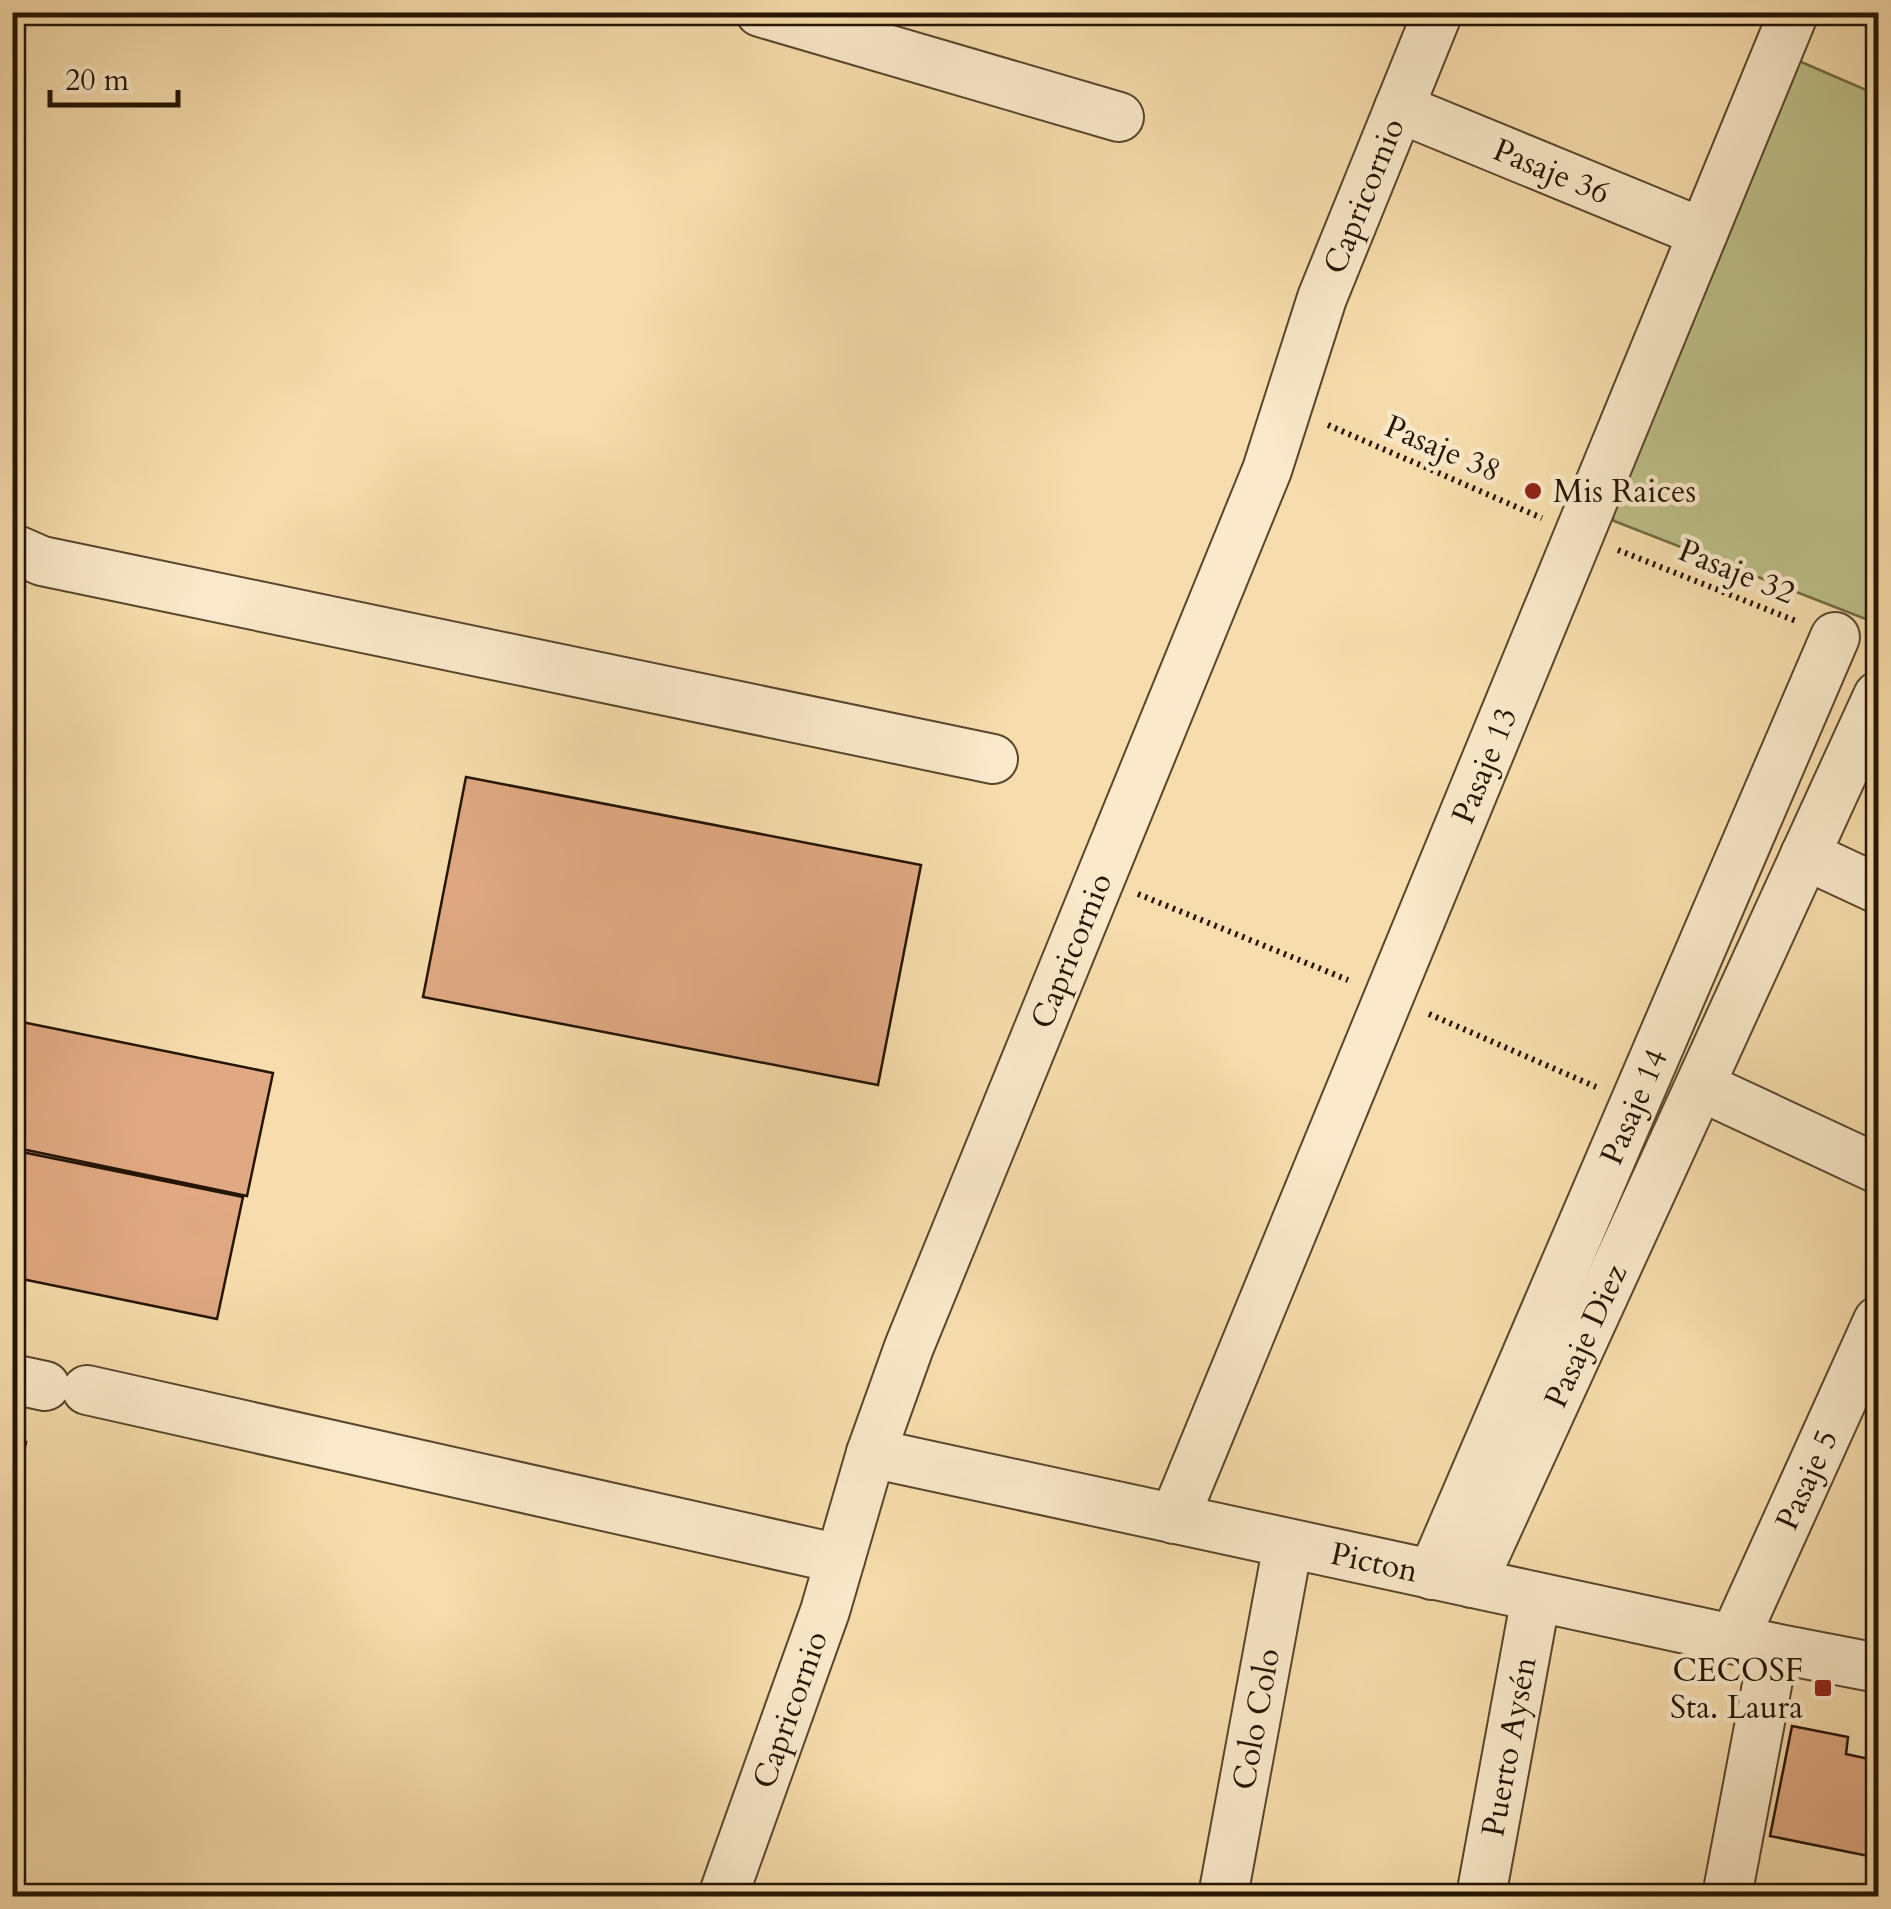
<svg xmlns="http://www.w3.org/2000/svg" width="1891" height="1909" viewBox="0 0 1891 1909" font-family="Cardo,serif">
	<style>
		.green { fill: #bdc089; stroke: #706a44; stroke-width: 2.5 }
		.building { fill: #e0a983; stroke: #241400; stroke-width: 2.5 }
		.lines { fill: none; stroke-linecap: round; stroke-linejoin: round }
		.minor-casing { stroke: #59462b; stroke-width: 52 }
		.path { stroke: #241400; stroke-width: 6; stroke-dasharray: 2.5 5; stroke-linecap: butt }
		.minor { stroke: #fae9ca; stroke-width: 48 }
		.poi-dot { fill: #8f2418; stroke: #fae9ca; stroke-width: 4 }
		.labels { text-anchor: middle; stroke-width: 9; stroke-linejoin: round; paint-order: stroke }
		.street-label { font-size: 32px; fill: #241400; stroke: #fae9ca }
		.poi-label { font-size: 32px; fill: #241400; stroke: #fae9ca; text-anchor: start }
	</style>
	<rect width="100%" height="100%" fill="#f7ddad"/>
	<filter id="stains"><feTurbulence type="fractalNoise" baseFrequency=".002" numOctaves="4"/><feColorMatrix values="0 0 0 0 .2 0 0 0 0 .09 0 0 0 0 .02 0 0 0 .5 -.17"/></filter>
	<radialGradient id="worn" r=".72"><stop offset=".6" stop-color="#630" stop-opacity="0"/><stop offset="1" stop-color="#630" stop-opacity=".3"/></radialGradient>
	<path class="green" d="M 1785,55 L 1878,95 L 1878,617 L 1876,623 L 1614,521 L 1607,496 Z"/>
	<path class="building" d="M 466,777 L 921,865 L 878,1085 L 423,997 Z
		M 12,1020 L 273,1073 L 247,1196 L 12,1147 Z
		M 12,1150 L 243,1197 L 217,1319 L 12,1277 Z
		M 12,1439 L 26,1442 L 20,1470 L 12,1469 Z
		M 1792,1726 L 1848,1737 L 1846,1754 L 1878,1761 L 1878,1858 L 1770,1836 Z"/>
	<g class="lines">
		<g class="minor-casing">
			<g id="minor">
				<path d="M 760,12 L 1119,117"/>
				<path id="s1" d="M 1399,108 L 1703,233"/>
				<path d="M 12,548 L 42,561 L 993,759"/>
				<path d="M 1805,855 L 1878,889"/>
				<path d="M 1700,1086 L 1878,1169"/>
				<path d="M 12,1379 L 45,1386"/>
				<path d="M 87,1390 L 840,1559"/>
				<path id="s2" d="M 871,1453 L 1774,1648 L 1878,1668"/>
				<path id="s3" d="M 1174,1519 L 1794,12"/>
				<path id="s4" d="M 1432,1575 L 1835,637"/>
				<path id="s5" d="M 1472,1583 L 1878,696"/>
				<path id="s6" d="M 1734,1639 L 1878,1321"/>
				<path id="s7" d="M 723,1896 L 825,1611 L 871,1453 L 909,1347 L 1245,524 L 1267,470 L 1322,298 L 1438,12"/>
				<path id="s8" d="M 1223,1896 L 1288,1544"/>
				<path id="s9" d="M 1481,1896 L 1536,1597"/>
				<path d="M 1727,1896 L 1774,1648"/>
			</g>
		</g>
		<path class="path" d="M 1328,425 L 1542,518
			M 1618,550 L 1796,621
			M 1138,894 L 1348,980
			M 1429,1014 L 1596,1087"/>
		<use href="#minor" class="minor"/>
	</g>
	<g class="poi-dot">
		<circle cx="1533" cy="491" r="10"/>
		<rect x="1813" y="1678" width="20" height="20" rx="5"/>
	</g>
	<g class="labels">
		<g class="street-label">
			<text dy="11" stroke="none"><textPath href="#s1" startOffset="165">Pasaje 36</textPath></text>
			<text dy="11" stroke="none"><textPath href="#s7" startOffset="1818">Capricornio</textPath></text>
			<text transform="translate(1443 448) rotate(23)" y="11">Pasaje 38</text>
			<text transform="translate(1737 571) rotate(22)" y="11">Pasaje 32</text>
			<text dy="11" stroke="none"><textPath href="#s3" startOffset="815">Pasaje 13</textPath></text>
			<text dy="11" stroke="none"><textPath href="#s7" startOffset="1008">Capricornio</textPath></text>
			<text dy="11" stroke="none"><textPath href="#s4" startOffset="510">Pasaje 14</textPath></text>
			<text dy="11" stroke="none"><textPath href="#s5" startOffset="272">Pasaje Diez</textPath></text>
			<text dy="11" stroke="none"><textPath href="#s6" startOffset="175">Pasaje 5</textPath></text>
			<text dy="11" stroke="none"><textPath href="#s2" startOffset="515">Picton</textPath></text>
			<text dy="11" stroke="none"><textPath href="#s7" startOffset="198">Capricornio</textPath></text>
			<text dy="11" stroke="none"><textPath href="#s8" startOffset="180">Colo Colo</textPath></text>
			<text dy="11" stroke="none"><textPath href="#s9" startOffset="152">Puerto Aysén</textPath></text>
		</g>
		<g class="poi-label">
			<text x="1553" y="502">Mis Raices</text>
			<text x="1803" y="1681" text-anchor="end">CECOSF<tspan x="1803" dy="37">Sta. Laura</tspan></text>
		</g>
	</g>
	<rect width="1891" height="1909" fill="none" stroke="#f7ddad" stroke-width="50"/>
	<rect x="15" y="15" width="1861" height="1879" fill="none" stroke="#241400" stroke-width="5"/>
	<rect x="25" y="25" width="1841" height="1859" fill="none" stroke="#241400" stroke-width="2.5"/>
	<path d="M50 90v15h128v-15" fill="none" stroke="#241400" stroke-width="5"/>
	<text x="65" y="90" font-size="30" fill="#241400" stroke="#fae9ca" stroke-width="8" paint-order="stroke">20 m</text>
	<rect width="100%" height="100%" filter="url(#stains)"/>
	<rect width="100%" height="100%" fill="url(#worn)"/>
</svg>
